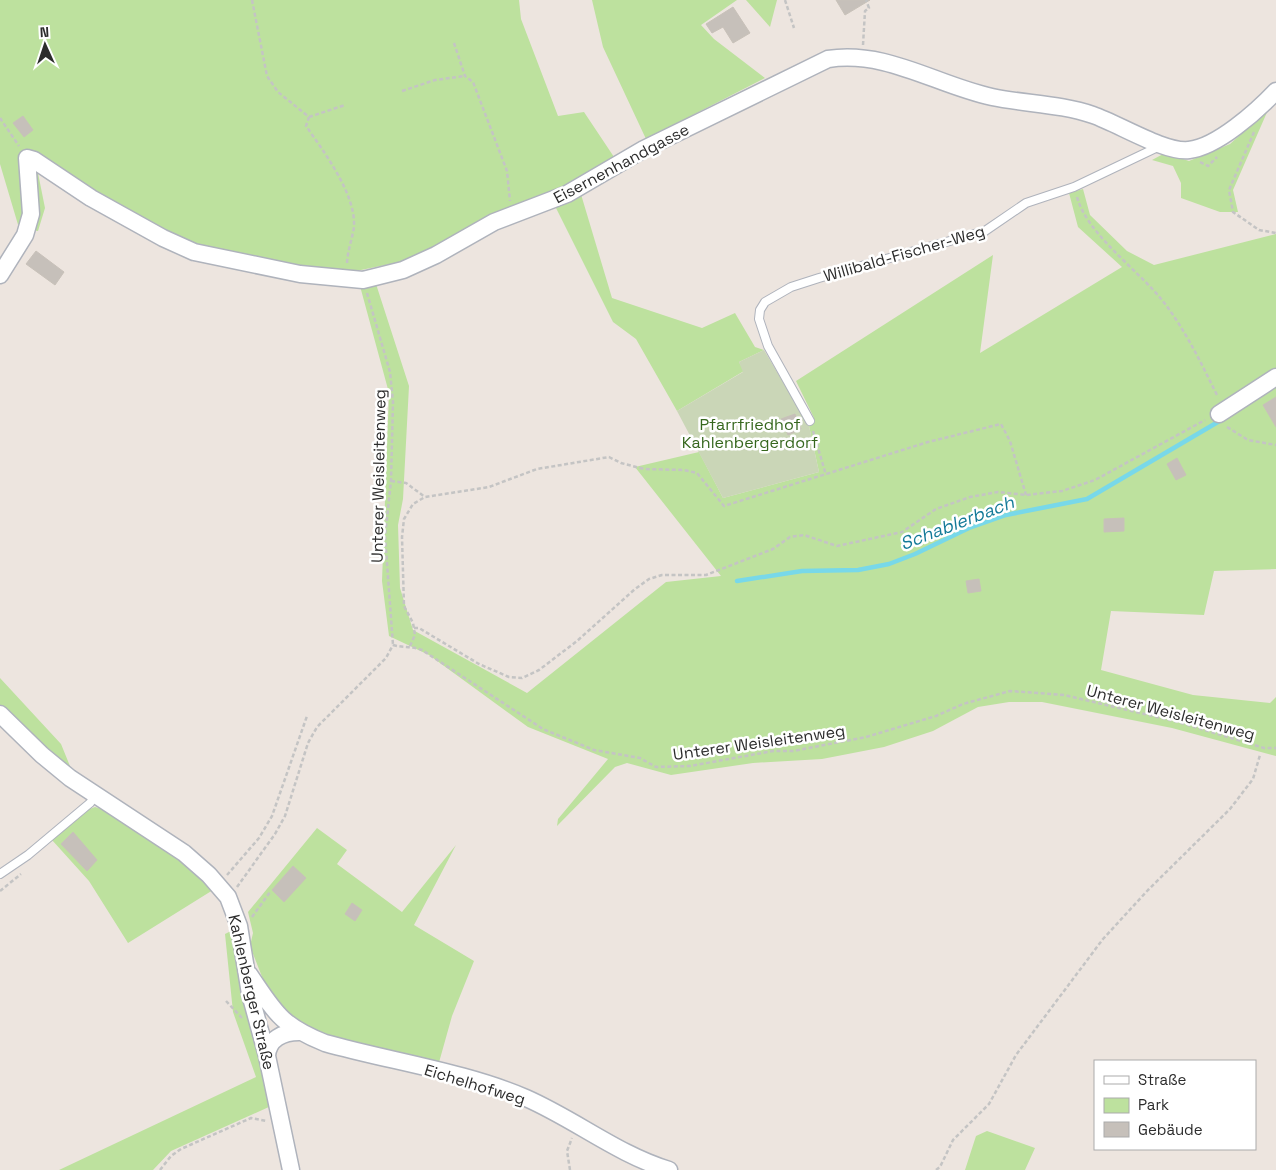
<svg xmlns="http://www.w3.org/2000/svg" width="1276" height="1170" viewBox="0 0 1276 1170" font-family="'Space Grotesk',sans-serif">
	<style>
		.green { fill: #bde19e }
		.cemetery { fill: #cad6b7 }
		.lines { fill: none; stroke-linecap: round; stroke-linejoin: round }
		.stream { stroke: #78d8e9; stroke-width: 4.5 }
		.building { fill: #c6c0ba; stroke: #c8c1b9 }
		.lane-casing { stroke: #afb3bc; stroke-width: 10 }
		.street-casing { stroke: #afb3bc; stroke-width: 19 }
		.path { stroke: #c4c4c4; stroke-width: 2.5; stroke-dasharray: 4 2.5; stroke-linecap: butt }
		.lane { stroke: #fff; stroke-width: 8 }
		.street { stroke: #fff; stroke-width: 16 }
		.labels { text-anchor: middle; stroke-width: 5; stroke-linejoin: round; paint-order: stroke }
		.street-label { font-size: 16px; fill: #2c2c2c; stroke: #fff }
		.park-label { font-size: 16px; fill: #36671e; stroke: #fff }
		.water-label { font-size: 18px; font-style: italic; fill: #147a98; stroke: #fff }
	</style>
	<rect width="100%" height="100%" fill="#ede5df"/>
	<path class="green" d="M 0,0 L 519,0 L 521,19 L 558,116 L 584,112 L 614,157 L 562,187 L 485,217 L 432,248 L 400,262 L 356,271 L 376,284 L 409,386 L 403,499 L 398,525 L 400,588 L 413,630 L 527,693 L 666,582 L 721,576 L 635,467 L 699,452 L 723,498 L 819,472 L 809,426 L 814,418 L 796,381 L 993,255 L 980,353 L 1122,267 L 1078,227 L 1069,193 L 1083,189 L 1090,215 L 1127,251 L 1154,265 L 1276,234 L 1276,569 L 1214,571 L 1204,615 L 1111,611 L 1101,670 L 1193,695 L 1270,703 L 1276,697 L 1276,756 L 1172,728 L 1042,702 L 1009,702 L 978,707 L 933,731 L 884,747 L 822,759 L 753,763 L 671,775 L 627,763 L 615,767 L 557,826 L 558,819 L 608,759 L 528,727 L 429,655 L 389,636 L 382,581 L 389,393 L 360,286 L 179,251 L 38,173 L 45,208 L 38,231 L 19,228 L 0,164 Z
		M 592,0 L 737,0 L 701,25 L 714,39 L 765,78 L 646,139 L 603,47 Z
		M 746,0 L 777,0 L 770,27 Z
		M 1268,110 L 1233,190 L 1238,212 L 1220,212 L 1181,198 L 1181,183 L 1173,166 L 1152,160 L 1165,153 L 1189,161 L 1230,144 Z
		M 580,191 L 612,298 L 702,328 L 735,313 L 755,347 L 764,350 L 739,362 L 744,371 L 677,411 L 636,339 L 613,322 L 554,204 Z
		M 0,678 L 61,744 L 72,771 L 0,711 Z
		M 95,807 L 111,812 L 188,864 L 213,890 L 128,943 L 89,881 L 52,840 L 87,810 Z
		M 317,828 L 347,850 L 337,864 L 402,912 L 456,845 L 414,925 L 474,961 L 452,1016 L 438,1066 L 332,1041 L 303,1028 L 266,987 L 250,946 L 253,933 L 248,912 Z
		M 233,930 L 271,1106 L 171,1151 L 153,1170 L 59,1170 L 256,1077 L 233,1012 L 225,934 Z
		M 987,1131 L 1035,1148 L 1025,1170 L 965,1170 L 976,1136 Z"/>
	<path class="cemetery" d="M 764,350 L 809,426 L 819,472 L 723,498 L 677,411 L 743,372 L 739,362 Z"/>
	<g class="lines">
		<path class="stream" d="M 737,581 L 802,571 L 858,570 L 889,564 L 915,554 L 969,528 L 1006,515 L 1087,499 L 1223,419"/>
	</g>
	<path class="building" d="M 836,0 L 870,0 L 845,15 Z
		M 733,7 L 750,33 L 733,43 L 723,27 L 712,33 L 706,24 Z
		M 23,116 L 33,130 L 24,137 L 13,123 Z
		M 36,251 L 64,272 L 55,285 L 26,264 Z
		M 1276,397 L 1276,427 L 1263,405 Z
		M 795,414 L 801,429 L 788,435 L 781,419 Z
		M 1177,458 L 1186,475 L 1176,480 L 1167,464 Z
		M 1124,518 L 1124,531 L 1104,532 L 1104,519 Z
		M 979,579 L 981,591 L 968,593 L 966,581 Z
		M 73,832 L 97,860 L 87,871 L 61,844 Z
		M 293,866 L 306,878 L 284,902 L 272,890 Z
		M 352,903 L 362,910 L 355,921 L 345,914 Z"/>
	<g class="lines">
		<g class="lane-casing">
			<path id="lane" d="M 810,421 L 768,346 L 759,319 L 760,310 L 765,302 L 791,287 L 819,278 L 985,231 L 1026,203 L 1074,187 L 1160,146
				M 0,874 L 28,855 L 90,803 L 95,796"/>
		</g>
		<g class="street-casing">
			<path id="street" d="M 0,275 L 25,235 L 31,214 L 27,158 L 34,160 L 91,198 L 163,238 L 194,252 L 300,274 L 363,280 L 403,270 L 436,255 L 494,222 L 567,194 L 644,149 L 828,59 C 887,50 936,85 992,97 C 1026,104 1061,104 1093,115 C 1119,124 1165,153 1189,150 C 1217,147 1257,111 1276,91
				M 1219,414 L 1276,377
				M 0,714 L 42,755 L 70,778 L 184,853 L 209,875 L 228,897 L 239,926 L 250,994 L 267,1056 L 291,1170
				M 249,974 C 275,1012 280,1025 325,1043 C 389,1061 466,1072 526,1098 C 576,1120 617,1154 669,1170
				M 267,1056 C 268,1039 283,1032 299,1032"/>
		</g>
		<path class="path" d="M 252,0 L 267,76 L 278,92 L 309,117 L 306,126 C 324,152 356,194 354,227 C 352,240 347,252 347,265
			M 785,0 L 794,28
			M 454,43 L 465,76 L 473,82 L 507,171 L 510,201
			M 863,45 L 865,11 L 869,8 L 866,0
			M 402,91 L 435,80 L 465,76
			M 309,117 L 345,105
			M 0,118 L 19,146
			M 1254,132 L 1229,190 L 1233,212 L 1259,230 L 1276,233
			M 1200,162 L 1208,166 L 1217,157
			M 1077,197 C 1087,234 1137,269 1162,300 C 1185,329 1201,363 1218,397
			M 367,293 L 390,372 L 393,402 L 391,481 L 385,536 L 393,645
			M 1227,427 L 1248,440 L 1276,445
			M 813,431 L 826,475
			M 391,481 L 406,483 L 425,497
			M 414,628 L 419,628 L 479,664 L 509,677 L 522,678 L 539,670 L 577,641 L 635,589 L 649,579 L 662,575 L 706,575 L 773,549 L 790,537 L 804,535 L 837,546 L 902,532 L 936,509 L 970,497 L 998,492 L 1026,495 L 1062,491 L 1095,480 L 1205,420
			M 393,645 C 403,648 412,646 422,650 L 543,729 L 594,750 L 640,758 L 656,767 L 690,766 L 773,751 L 793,751 L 866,737 L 936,716 L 963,704 L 1010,691 L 1064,695 L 1178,722 L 1264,748 L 1276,748
			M 410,646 L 415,635 L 413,623 L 404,606 L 402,537 L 404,519 L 413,504 L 425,497 L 489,487 L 537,469 L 609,457 L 621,463 L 644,469 L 684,470 L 697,473 L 724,506 L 928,442 L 1001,424 L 1010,441 L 1026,495
			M 227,875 L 259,838 L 272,816 L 307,716
			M 237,887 L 275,834 L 285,816 L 308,743 L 317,727 L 386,658 L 393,645
			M 0,891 L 21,874
			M 252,917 L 270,892
			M 226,1001 L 242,1018
			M 160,1170 L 171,1156 L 181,1149 L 251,1118 L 267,1121
			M 570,1170 L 567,1151 L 572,1138
			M 936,1170 L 940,1167 L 953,1140 L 989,1104 L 1016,1055 L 1103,939 L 1148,890 L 1230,809 L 1253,779 L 1260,755"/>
		<use href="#lane" class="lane"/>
		<use href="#street" class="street"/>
	</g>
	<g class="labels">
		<g class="street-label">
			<text transform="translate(621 163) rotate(-28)" y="6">Eisernenhandgasse</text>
			<text transform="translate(904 253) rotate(-16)" y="6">Willibald-Fischer-Weg</text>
			<text transform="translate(378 476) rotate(-89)" y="6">Unterer Weisleitenweg</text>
			<text transform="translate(1171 712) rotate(15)" y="6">Unterer Weisleitenweg</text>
			<text transform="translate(759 742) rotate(-8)" y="6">Unterer Weisleitenweg</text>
			<text transform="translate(252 992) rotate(77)" y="6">Kahlenberger Straße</text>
			<text transform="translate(475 1084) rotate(17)" y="6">Eichelhofweg</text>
		</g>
		<g class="park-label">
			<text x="750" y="430">Pfarrfriedhof<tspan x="750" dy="18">Kahlenbergerdorf</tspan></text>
		</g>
		<g class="water-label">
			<text transform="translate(957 523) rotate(-21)" y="6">Schablerbach</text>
		</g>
	</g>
	<rect x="1094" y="1060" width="162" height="90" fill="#ffffff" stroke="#ababab"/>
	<rect x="1104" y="1076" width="25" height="8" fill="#ffffff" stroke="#ababab"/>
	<text x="1138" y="1085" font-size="15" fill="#2c2c2c">Straße</text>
	<rect x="1104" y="1098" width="25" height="15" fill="#bde19e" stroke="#ababab"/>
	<text x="1138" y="1110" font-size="15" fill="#2c2c2c">Park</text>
	<rect x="1104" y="1122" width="25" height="15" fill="#c6c0ba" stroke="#ababab"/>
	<text x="1138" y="1135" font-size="15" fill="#2c2c2c">Gebäude</text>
	<g transform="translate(45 45) rotate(357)" stroke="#ffffff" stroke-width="4" paint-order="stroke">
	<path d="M0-4L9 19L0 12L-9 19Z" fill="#2c2c2c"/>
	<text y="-8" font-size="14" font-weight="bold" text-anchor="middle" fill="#2c2c2c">N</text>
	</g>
</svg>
